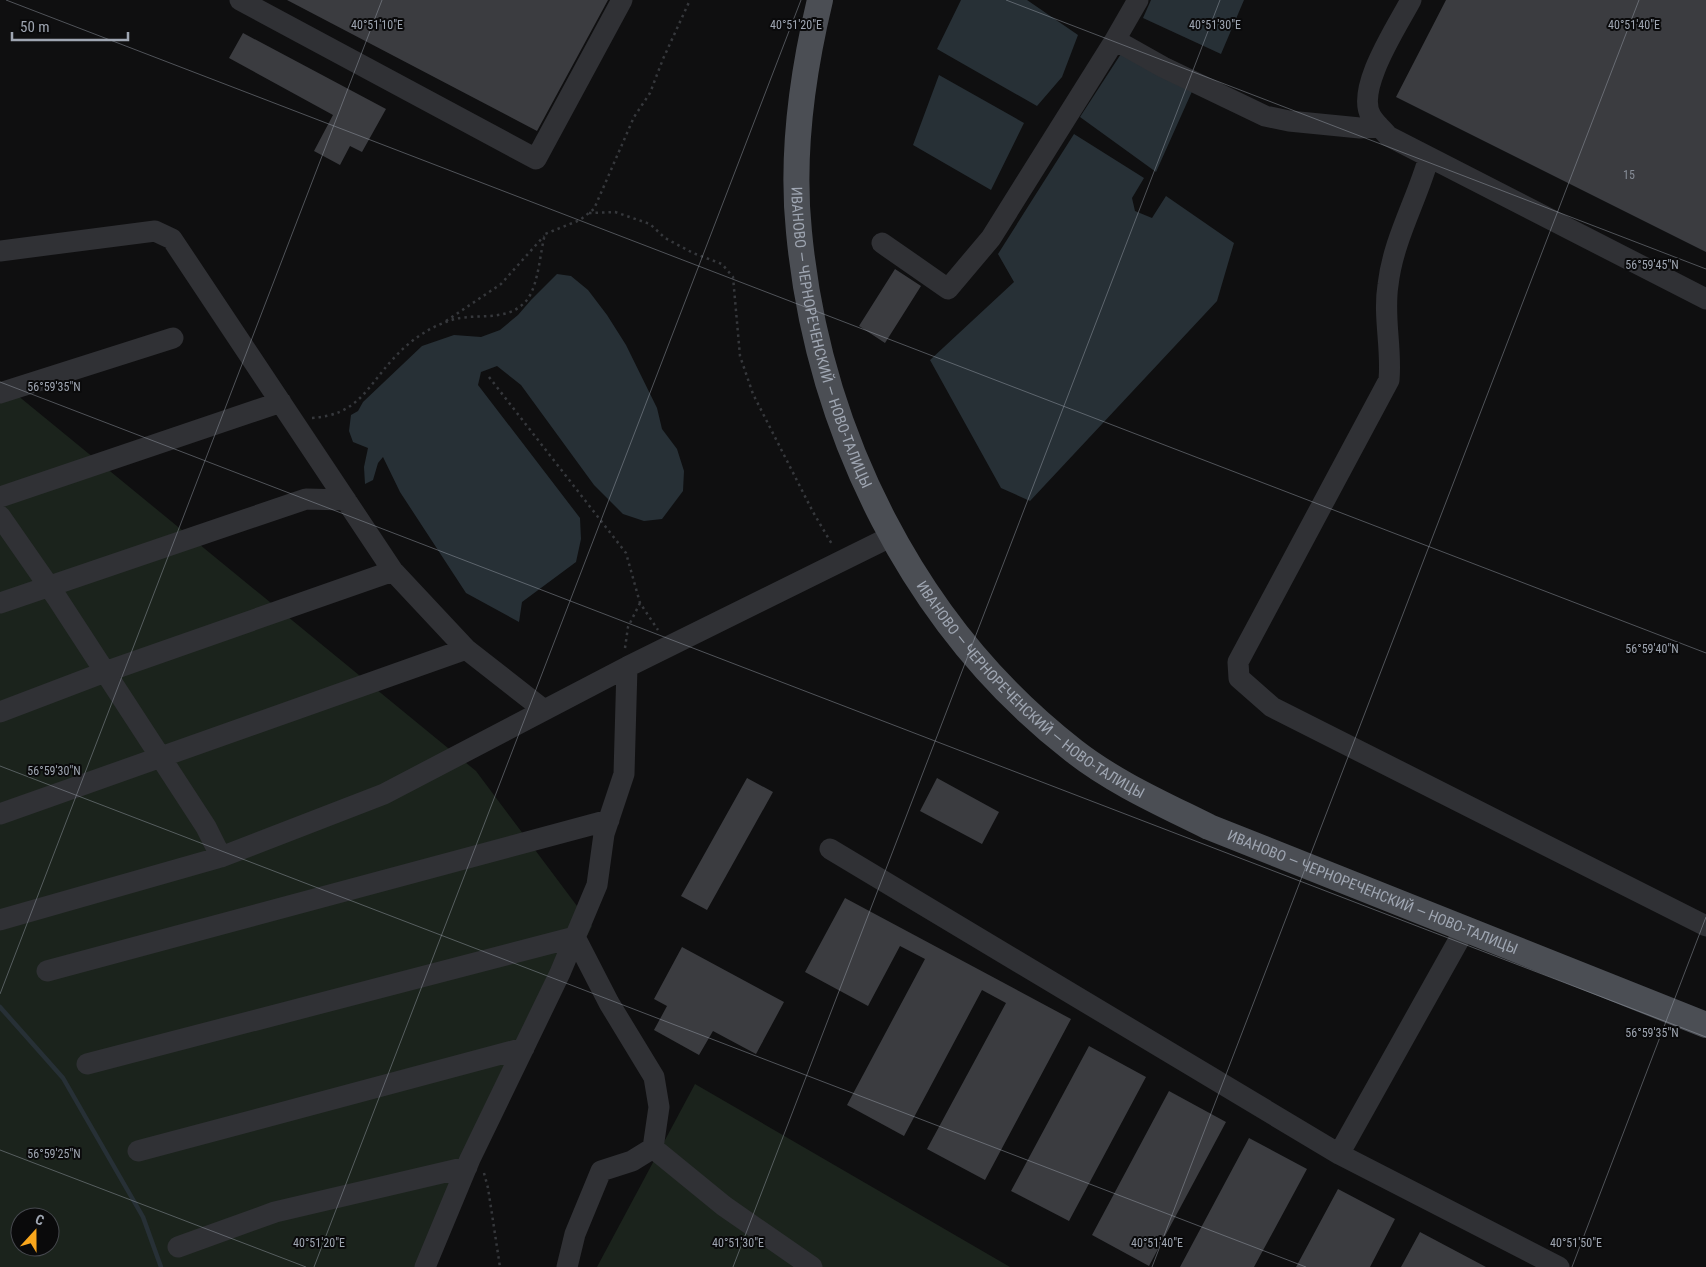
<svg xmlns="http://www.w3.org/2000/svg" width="1706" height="1267" viewBox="0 0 1706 1267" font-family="'Roboto Condensed',sans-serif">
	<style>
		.green { fill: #1b231c; fill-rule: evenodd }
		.water { fill: #273036 }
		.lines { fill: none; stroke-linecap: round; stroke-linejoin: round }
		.stream { stroke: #273036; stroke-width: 4.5 }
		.building { fill: #3b3c40 }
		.path { stroke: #36383c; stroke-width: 2.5; stroke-dasharray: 2.5 4; stroke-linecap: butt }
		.minor { stroke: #303135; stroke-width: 21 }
		.major { stroke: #4b4e54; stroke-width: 26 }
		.ticks { fill: none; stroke: #9fa6b2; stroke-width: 1; stroke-opacity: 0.45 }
		.labels { text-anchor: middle; stroke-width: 4; stroke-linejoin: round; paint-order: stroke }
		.number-label { font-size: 12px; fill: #868c96 }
		.street-label { font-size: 15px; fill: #9fa6b2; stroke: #0a0a0b }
		.ticks-label { font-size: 12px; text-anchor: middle; fill: #9fa6b2; stroke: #0a0a0b; stroke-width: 4; stroke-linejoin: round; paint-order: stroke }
	</style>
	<rect width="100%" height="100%" fill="#0f0f10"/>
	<path class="green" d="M 0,381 L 476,771 L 592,926 L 419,1267 L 0,1267 ZM 20,1217 L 50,1217 L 50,1247 L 20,1247 Z
		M 695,1084 L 1010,1267 L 597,1267 Z"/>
	<path class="water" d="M 961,0 L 1027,0 L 1078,35 L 1062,77 L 1037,106 L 937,49 Z
		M 1151,0 L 1244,0 L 1221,54 L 1143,18 Z
		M 1130,40 L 1198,78 L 1156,172 L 1080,117 Z
		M 939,75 L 1024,123 L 991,190 L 913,145 Z
		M 1074,134 L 1144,178 L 1132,198 L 1135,211 L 1152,218 L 1166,196 L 1234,243 L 1217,301 L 1030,501 L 1001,488 L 930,360 L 1014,282 L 998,254 Z
		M 557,274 L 571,276 L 588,290 L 607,315 L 626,345 L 657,408 L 662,429 L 677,449 L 684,471 L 683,491 L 662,519 L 644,521 L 623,514 L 594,485 L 521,385 L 497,366 L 481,372 L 478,385 L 580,518 L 581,539 L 576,562 L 522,602 L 519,622 L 466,593 L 400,492 L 383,457 L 378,463 L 373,480 L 365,484 L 364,467 L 368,448 L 353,442 L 349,431 L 351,415 L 358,411 L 363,402 L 422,346 L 454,335 L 481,337 L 500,330 L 518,315 L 531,300 Z"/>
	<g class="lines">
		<path class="stream" d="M 0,1007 L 63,1078 L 143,1217 L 161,1267"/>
	</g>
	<path class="building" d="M 287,0 L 608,0 L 537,131 Z
		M 1446,0 L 1706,0 L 1706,252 L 1396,97 Z
		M 243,33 L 386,109 L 362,152 L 350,146 L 340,165 L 314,151 L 333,115 L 229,58 Z
		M 895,269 L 921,286 L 885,343 L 859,326 Z
		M 747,778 L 773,792 L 707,910 L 681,896 Z
		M 937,778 L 999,812 L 982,844 L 920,811 Z
		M 845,898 L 1071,1019 L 985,1180 L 927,1149 L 1006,1003 L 982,990 L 904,1136 L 847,1105 L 925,959 L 900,946 L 868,1006 L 805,972 Z
		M 682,947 L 784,1002 L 756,1054 L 713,1031 L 699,1055 L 654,1030 L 667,1006 L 654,999 Z
		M 1089,1046 L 1146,1077 L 1069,1221 L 1011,1191 Z
		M 1169,1091 L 1226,1122 L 1149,1266 L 1092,1235 Z
		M 1249,1138 L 1307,1169 L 1254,1267 L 1180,1267 Z
		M 1338,1189 L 1395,1219 L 1370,1267 L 1296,1267 Z
		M 1420,1232 L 1486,1267 L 1401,1267 Z"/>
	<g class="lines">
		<path class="path" d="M 589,213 L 615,212 L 650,224 L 665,238 L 693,253 L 722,264 L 733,277 L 740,356 L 753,394 L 813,512 L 833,546
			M 446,321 L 501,284 L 544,236
			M 489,377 L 626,553 L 640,603 L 658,630
			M 312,418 C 357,415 366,389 392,360 C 409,341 430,326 455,319 C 479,313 512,323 529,297 C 539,280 540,253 545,234 L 580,220 L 594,209 L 634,117 L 650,93 L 663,59 L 690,0
			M 625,648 L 628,627 L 640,603
			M 484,1173 L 488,1188 L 500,1267"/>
		<path class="minor" d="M 240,0 L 536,159 L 622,0
			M 1138,0 L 1115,40 L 1163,67 L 1265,116 L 1289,121 L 1360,128 L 1379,126
			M 1411,0 C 1398,25 1355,89 1371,116 C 1375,123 1383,130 1388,136 L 1706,299
			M 1429,157 C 1417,200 1393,240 1388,285 C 1383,317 1392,348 1389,380 L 1238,662 L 1239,678 L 1272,707 L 1706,926
			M 882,243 L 948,289 L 991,238 L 1115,40
			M 0,251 L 155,231 L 172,239 L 393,571 L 466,649 L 544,710
			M 0,393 L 173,338
			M 0,497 L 281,402
			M 0,516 L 57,598 L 206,827 L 221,857
			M 0,603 L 306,499 L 346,500
			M 0,712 L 105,672 L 393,571
			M 0,814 L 466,649
			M 830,849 L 1339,1154 L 1559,1267
			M 0,920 L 221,857 L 384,794 L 627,667 L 892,536
			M 47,971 L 609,820
			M 87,1064 L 575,937 L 609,1003 L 654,1077 L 659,1107 L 653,1148 L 724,1206 L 812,1267
			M 138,1151 L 524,1048
			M 1339,1154 L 1465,929
			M 178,1247 L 275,1212 L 467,1167
			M 425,1267 L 470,1159 L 560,973 L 597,885 L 604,834 L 624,774 L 627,667
			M 567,1267 L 575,1234 L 601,1171 L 632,1161 L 653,1148"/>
		<path class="major" id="s1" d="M 820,0 C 802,75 791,155 799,232 C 818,432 914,627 1074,751 C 1115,783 1163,804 1209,827 L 1706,1025"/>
	</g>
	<path class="ticks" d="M 6,0 L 1706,653M 1006,0 L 1706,269M 0,382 L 1706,1037M 0,766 L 1306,1267M 0,994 L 382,0M 0,1150 L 306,1267M 314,1267 L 801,0M 733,1267 L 1220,0M 1152,1267 L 1639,0M 1572,1267 L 1706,917"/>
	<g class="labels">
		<g class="number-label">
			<text x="1629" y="179">15</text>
		</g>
		<g class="street-label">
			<text dy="5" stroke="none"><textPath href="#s1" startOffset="344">ИВАНОВО — ЧЕРНОРЕЧЕНСКИЙ — НОВО-ТАЛИЦЫ</textPath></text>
			<text dy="5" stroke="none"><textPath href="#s1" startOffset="764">ИВАНОВО — ЧЕРНОРЕЧЕНСКИЙ — НОВО-ТАЛИЦЫ</textPath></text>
			<text dy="5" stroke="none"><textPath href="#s1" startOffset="1169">ИВАНОВО — ЧЕРНОРЕЧЕНСКИЙ — НОВО-ТАЛИЦЫ</textPath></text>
		</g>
	</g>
	<g class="ticks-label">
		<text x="377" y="29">40°51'10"E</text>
		<text x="796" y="29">40°51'20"E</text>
		<text x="1215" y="29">40°51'30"E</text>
		<text x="1634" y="29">40°51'40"E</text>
		<text x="1652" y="269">56°59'45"N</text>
		<text x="54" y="391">56°59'35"N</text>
		<text x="1652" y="653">56°59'40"N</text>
		<text x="54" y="775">56°59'30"N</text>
		<text x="1652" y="1037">56°59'35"N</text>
		<text x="54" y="1158">56°59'25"N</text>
		<text x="319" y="1247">40°51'20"E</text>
		<text x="738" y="1247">40°51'30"E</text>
		<text x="1157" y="1247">40°51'40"E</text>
		<text x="1576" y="1247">40°51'50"E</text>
	</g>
	<g transform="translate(35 1232) rotate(21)"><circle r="24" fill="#0a0a0b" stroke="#46484e"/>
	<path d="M0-4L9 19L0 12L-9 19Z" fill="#faa71c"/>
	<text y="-8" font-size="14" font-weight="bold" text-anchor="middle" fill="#9fa6b2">С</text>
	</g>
	<path d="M12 32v8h116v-8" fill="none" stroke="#9fa6b2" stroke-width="2.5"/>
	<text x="20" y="32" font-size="15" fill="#9fa6b2" stroke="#0a0a0b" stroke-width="4" paint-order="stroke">50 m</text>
</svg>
